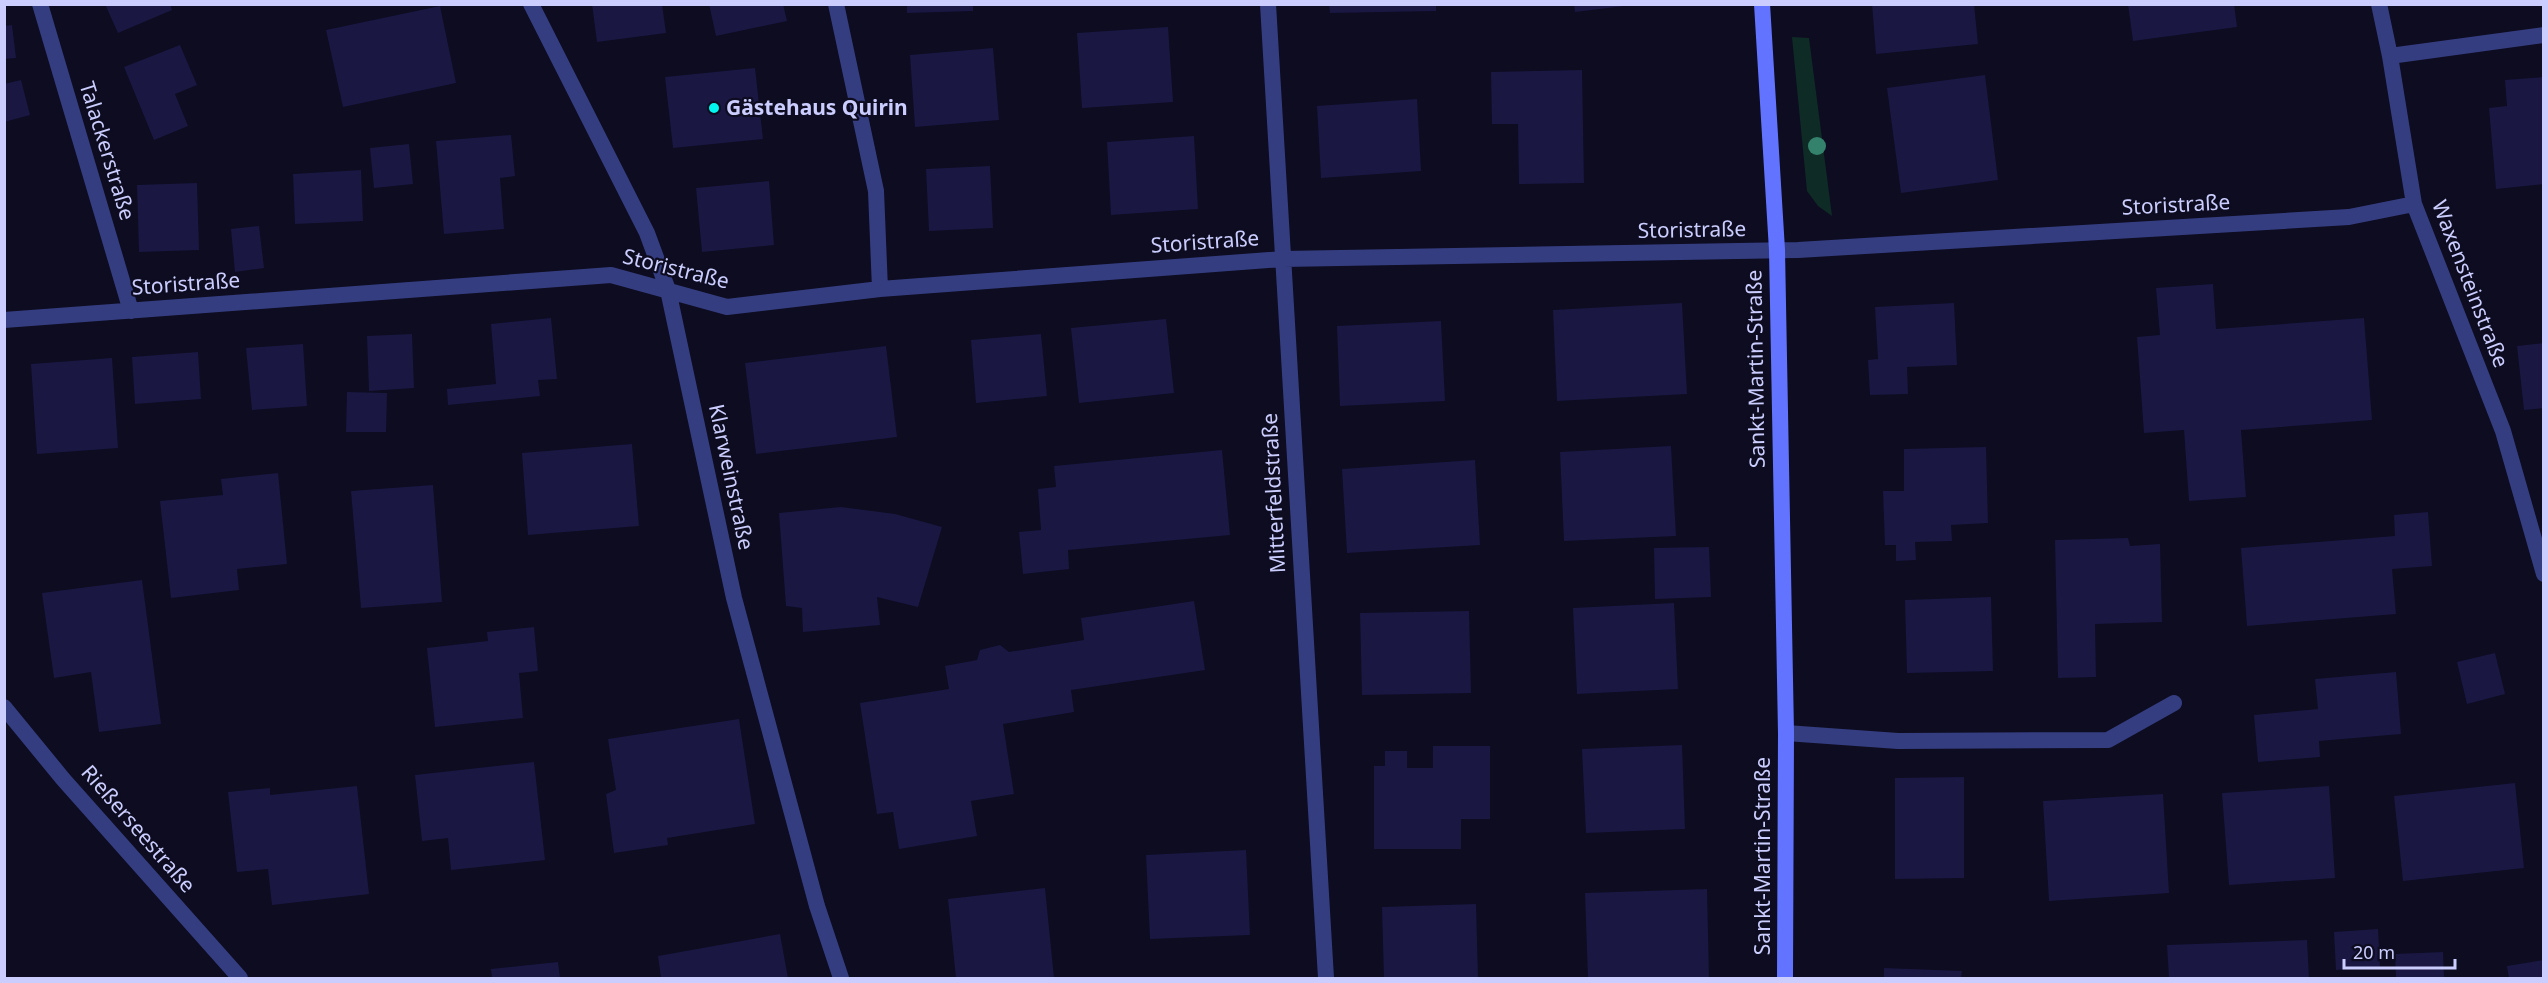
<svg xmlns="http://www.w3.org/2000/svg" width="2548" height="983" viewBox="0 0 2548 983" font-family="'Noto Sans',sans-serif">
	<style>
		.green { fill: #0f2b26 }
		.building { fill: #1a1742 }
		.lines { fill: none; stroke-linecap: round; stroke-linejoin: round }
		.minor { stroke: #353d81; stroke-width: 16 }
		.secondary { stroke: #6274ff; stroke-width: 16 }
		.tree { fill: #34826c }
		.poi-dot { fill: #00f6ee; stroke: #0d0c20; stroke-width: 2 }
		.labels { text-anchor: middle; stroke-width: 4.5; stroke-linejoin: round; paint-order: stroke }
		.poi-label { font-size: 21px; font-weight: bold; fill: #cbcdff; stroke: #0d0c20; text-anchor: start }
		.street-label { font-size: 21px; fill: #cbcdff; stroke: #0d0c20 }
	</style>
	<rect width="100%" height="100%" fill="#0d0c20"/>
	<path class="green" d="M 1792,37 L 1809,38 L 1832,216 L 1818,206 L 1807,191 Z"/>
	<path class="building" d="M 105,4 L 170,4 L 172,10 L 118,33 Z
		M 592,4 L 662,4 L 666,33 L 597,42 Z
		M 709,4 L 783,4 L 787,21 L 716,36 Z
		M 907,4 L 973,4 L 973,11 L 907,13 Z
		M 1329,4 L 1436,4 L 1436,11 L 1330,13 Z
		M 1574,4 L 1624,4 L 1624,6 L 1575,12 Z
		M 1872,4 L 1974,4 L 1978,44 L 1876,54 Z
		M 2128,4 L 2234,4 L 2237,27 L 2133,41 Z
		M 440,6 L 456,83 L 343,107 L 326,30 Z
		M 12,25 L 16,58 L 4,59 L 4,26 Z
		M 1168,27 L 1173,102 L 1082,108 L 1077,33 Z
		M 180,45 L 197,85 L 175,94 L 188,126 L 154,140 L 124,67 Z
		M 993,48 L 999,120 L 915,127 L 910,55 Z
		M 755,68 L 763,139 L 673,148 L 665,77 Z
		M 1582,70 L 1584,183 L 1519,184 L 1518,124 L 1492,124 L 1491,72 Z
		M 1985,75 L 1998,180 L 1901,193 L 1887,88 Z
		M 2544,77 L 2544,184 L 2496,189 L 2489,108 L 2507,106 L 2505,80 Z
		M 21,80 L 30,115 L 4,122 L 4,84 Z
		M 1417,99 L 1421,171 L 1321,178 L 1317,106 Z
		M 511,135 L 515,176 L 500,178 L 504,229 L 444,234 L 436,141 Z
		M 1194,136 L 1198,209 L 1111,215 L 1107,142 Z
		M 409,144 L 413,184 L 374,188 L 370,148 Z
		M 990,166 L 993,228 L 929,231 L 926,169 Z
		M 361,170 L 363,221 L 295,224 L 293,174 Z
		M 769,181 L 774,245 L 702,252 L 696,188 Z
		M 197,183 L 199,250 L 139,252 L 137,185 Z
		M 259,226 L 264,268 L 235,272 L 231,229 Z
		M 2213,284 L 2216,329 L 2364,318 L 2372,420 L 2241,430 L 2246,497 L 2189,501 L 2184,430 L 2144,433 L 2137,337 L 2160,335 L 2156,288 Z
		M 1682,303 L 1687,394 L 1557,401 L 1553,310 Z
		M 1954,303 L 1957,365 L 1907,367 L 1908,394 L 1870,395 L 1868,360 L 1878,359 L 1875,307 Z
		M 551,318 L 557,379 L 538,380 L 540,396 L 448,405 L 447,389 L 496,384 L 491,324 Z
		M 1166,319 L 1174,393 L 1079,403 L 1071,328 Z
		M 1441,321 L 1445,401 L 1340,406 L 1337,326 Z
		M 412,334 L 414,388 L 369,391 L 367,336 Z
		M 1041,334 L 1047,396 L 976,403 L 971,340 Z
		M 2544,343 L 2544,408 L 2524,410 L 2517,346 Z
		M 303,344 L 307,406 L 252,410 L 246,348 Z
		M 886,346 L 897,437 L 756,454 L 745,363 Z
		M 198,352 L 201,399 L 135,404 L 132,357 Z
		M 112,358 L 118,448 L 37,454 L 31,364 Z
		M 347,392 L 387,393 L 386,432 L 346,432 Z
		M 632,444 L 639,526 L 528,535 L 522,453 Z
		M 1671,446 L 1676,536 L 1564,541 L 1560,452 Z
		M 1986,447 L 1988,523 L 1951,525 L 1952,541 L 1915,542 L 1916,560 L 1896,561 L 1896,545 L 1885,545 L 1883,491 L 1904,491 L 1904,449 Z
		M 1222,450 L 1230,535 L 1068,550 L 1069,569 L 1023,574 L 1019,532 L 1041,530 L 1038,489 L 1056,487 L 1054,466 Z
		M 1475,460 L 1480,545 L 1347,553 L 1342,469 Z
		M 278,473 L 287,564 L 237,569 L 239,590 L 171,598 L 160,501 L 223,495 L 221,479 Z
		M 433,485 L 442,602 L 361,608 L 351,491 Z
		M 841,507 L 895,514 L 942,527 L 918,607 L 877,597 L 880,625 L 803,632 L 802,608 L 786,606 L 779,513 Z
		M 2428,512 L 2432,566 L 2392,569 L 2396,614 L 2247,626 L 2241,548 L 2395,536 L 2394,515 Z
		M 2128,538 L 2130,546 L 2160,544 L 2162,622 L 2095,624 L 2096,677 L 2058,678 L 2055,540 Z
		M 1709,547 L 1711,597 L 1655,599 L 1654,548 Z
		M 142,580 L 161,724 L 99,732 L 91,672 L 54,678 L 42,593 Z
		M 1991,597 L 1993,671 L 1907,673 L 1905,600 Z
		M 1194,601 L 1205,670 L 1071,690 L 1074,712 L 1003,724 L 1014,794 L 971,801 L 977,836 L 899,849 L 893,812 L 877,814 L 860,703 L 949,689 L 945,666 L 977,660 L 980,650 L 1000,645 L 1009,652 L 1084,640 L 1081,618 Z
		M 1674,603 L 1678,689 L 1577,694 L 1573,608 Z
		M 1469,611 L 1471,693 L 1362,695 L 1360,613 Z
		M 534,627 L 538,671 L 519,673 L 523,718 L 435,727 L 427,648 L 488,641 L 487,632 Z
		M 2495,653 L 2505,694 L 2467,704 L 2457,662 Z
		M 2396,672 L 2401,734 L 2319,741 L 2320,757 L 2258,762 L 2254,715 L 2318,709 L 2315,679 Z
		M 739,719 L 755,824 L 667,838 L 668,845 L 614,853 L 606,794 L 616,790 L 608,739 Z
		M 1682,745 L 1685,829 L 1586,833 L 1582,749 Z
		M 1433,746 L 1490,746 L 1490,819 L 1461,819 L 1461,849 L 1374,849 L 1374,766 L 1385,766 L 1385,751 L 1407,751 L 1407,768 L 1433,768 Z
		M 534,762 L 545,860 L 451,870 L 448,838 L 422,841 L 415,775 Z
		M 1964,777 L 1964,878 L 1895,879 L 1895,778 Z
		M 2515,783 L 2524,868 L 2403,881 L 2394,796 Z
		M 357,786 L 369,894 L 272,905 L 268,869 L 237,872 L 228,792 L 270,788 L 270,795 Z
		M 2329,786 L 2335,878 L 2229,885 L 2222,793 Z
		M 2163,794 L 2169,893 L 2049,901 L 2043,801 Z
		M 1246,850 L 1250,935 L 1150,939 L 1146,855 Z
		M 1045,888 L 1054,978 L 956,978 L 948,899 Z
		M 1707,889 L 1709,978 L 1588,978 L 1585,893 Z
		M 1476,904 L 1478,978 L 1384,978 L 1382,907 Z
		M 2378,929 L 2380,967 L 2336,970 L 2334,932 Z
		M 780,934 L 788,978 L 661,978 L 658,956 Z
		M 2307,940 L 2309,978 L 2169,978 L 2167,945 Z
		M 2443,952 L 2444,978 L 2396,978 L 2395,954 Z
		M 2544,960 L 2544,978 L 2509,978 L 2507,966 Z
		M 558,962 L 560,978 L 492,978 L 491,969 Z
		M 1884,968 L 1962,971 L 1961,978 L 1884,978 Z"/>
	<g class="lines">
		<path class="minor" d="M 40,4 L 131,311
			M 531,4 L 647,233 L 668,290 L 734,598 L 817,906 L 841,978
			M 836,4 L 876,191 L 880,289
			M 1268,4 L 1326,978
			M 2379,4 L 2390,56 L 2414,204 L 2503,431 L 2544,574
			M 2390,56 L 2544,35
			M 4,320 L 611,275 L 727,307 L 880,289 L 1283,259 L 1798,250 L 2349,217 L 2414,204
			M 4,707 L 63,779 L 240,978
			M 1786,733 L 1898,741 L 2108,740 L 2174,703"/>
		<path class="secondary" d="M 1762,4 L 1777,250 L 1786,733 L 1785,978"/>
	</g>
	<circle class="tree" cx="1817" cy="146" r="9"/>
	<circle class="poi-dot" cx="714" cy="108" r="6"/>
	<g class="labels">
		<g class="poi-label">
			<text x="726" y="115">Gästehaus Quirin</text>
		</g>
		<g class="street-label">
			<text transform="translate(107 151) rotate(73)" y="7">Talackerstraße</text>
			<text transform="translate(2176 205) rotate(-3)" y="7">Storistraße</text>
			<text transform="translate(1692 230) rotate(-1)" y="7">Storistraße</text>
			<text transform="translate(1205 242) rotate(-4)" y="7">Storistraße</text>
			<text transform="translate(676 269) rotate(14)" y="7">Storistraße</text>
			<text transform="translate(186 284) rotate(-4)" y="7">Storistraße</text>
			<text transform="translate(2470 284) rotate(69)" y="7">Waxensteinstraße</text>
			<text transform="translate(1756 369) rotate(-91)" y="7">Sankt-Martin-Straße</text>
			<text transform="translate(731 477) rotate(78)" y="7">Klarweinstraße</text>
			<text transform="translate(1274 493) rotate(-93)" y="7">Mitterfeldstraße</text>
			<text transform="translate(138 829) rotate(49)" y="7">Rießerseestraße</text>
			<text transform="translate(1763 856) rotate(-90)" y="7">Sankt-Martin-Straße</text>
		</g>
	</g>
	<rect width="2548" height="983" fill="none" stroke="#cbcdff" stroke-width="12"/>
	<path d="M2344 959v9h111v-9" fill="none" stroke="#cbcdff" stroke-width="3"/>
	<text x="2353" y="959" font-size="18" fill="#cbcdff" stroke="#0d0c20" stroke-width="4.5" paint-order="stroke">20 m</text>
</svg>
